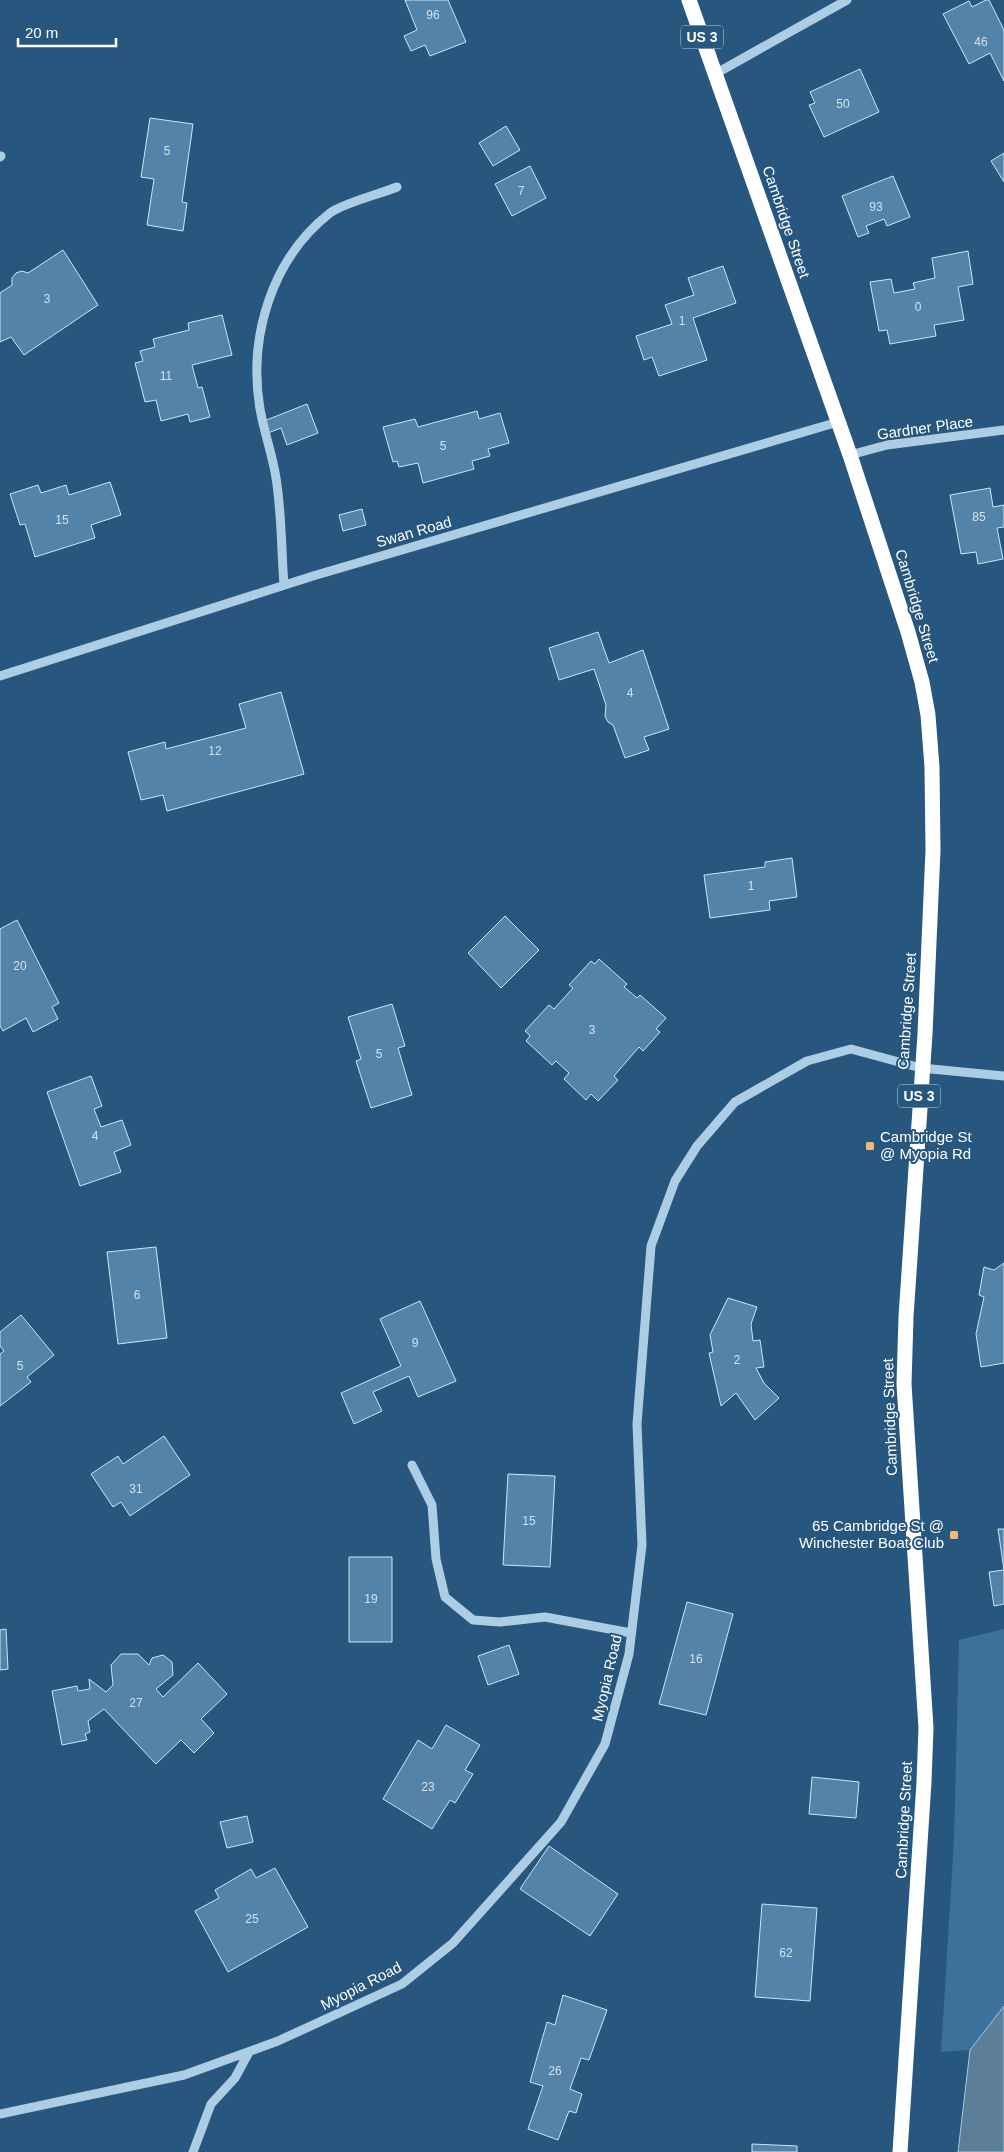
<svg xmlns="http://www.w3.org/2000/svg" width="1004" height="2152" viewBox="0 0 1004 2152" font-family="Arial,sans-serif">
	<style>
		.green { fill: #3b719b }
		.water { fill: #5c7e98; stroke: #a1c9e5 }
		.building { fill: #5383a8; stroke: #cfe4f4 }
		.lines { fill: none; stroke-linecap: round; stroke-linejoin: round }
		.minor { stroke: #adcde5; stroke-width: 9 }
		.highway { stroke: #fff; stroke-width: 15 }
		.poi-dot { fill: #edbb72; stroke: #27577e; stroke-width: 2 }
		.labels { text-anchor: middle; stroke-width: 4; stroke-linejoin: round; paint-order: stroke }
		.number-label { font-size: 12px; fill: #d4e0e9 }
		.shield { fill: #27577e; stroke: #becdd8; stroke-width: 1 }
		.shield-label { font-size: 14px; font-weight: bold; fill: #fff }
		.street-label { font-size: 15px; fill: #fff; stroke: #27577e }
		.poi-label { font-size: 15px; fill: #fff; stroke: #27577e; text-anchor: start }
	</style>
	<rect width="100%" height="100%" fill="#27577e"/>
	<path class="green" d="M 1004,1629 L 1004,2006 L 970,2050 L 941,2052 L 954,1840 L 959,1640 Z"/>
	<path class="water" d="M 1004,2006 L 1004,2152 L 958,2152 L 970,2050 Z"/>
	<path class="building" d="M 405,0 L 448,0 L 466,42 L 430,56 L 425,45 L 411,51 L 404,36 L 417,30 Z
		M 986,0 L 989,0 L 1004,30 L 1004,81 L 990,53 L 969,64 L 943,14 L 969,1 L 972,7 Z
		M 860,69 L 879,112 L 824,137 L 809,105 L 815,103 L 810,92 Z
		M 150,118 L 193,124 L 182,202 L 187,203 L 183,231 L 147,225 L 154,179 L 141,177 Z
		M 506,126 L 520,150 L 493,166 L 479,143 Z
		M 1004,153 L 1004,182 L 991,161 Z
		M 530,166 L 546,198 L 512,216 L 495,184 Z
		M 893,176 L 910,217 L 887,226 L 884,219 L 866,226 L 869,233 L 858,237 L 842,196 Z
		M 63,250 L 98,305 L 24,355 L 11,337 L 0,342 L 0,293 L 12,285 L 12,278 L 16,273 L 22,271 L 28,273 Z
		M 968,251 L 973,284 L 958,287 L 964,320 L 934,325 L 936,336 L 890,344 L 887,330 L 879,331 L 870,282 L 891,279 L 894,293 L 915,289 L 913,283 L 935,278 L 932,258 Z
		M 723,266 L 736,303 L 693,318 L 707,360 L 659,376 L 652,357 L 644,360 L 636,336 L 672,324 L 665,305 L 694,295 L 688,278 Z
		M 222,315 L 232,355 L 192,365 L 198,388 L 202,387 L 210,417 L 190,422 L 188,414 L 161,421 L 156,400 L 145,402 L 135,363 L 143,361 L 140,351 L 155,347 L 153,339 L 189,330 L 188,323 Z
		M 307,404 L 318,433 L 287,445 L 281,428 L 268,433 L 264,421 Z
		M 477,411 L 479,419 L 500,413 L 509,443 L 488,449 L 490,456 L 472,461 L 474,469 L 423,483 L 418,463 L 399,467 L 397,461 L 393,462 L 383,427 L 415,419 L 418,427 Z
		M 110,482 L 121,515 L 91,525 L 95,538 L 35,557 L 25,524 L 20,525 L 10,494 L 38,485 L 41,493 L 66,485 L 69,495 Z
		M 990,488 L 993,507 L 1004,505 L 1004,527 L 997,528 L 1003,559 L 978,564 L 976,552 L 961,554 L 950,495 Z
		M 362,509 L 366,525 L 343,531 L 339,515 Z
		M 598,632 L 609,663 L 643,650 L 669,729 L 644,737 L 649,750 L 625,758 L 613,725 L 608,722 L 605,716 L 606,705 L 594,669 L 559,680 L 549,648 Z
		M 281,692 L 304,774 L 167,811 L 163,795 L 141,800 L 128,752 L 165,742 L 166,749 L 246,728 L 239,704 Z
		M 792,858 L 797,897 L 769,901 L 770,910 L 710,918 L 704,875 L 765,867 L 765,862 Z
		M 505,916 L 539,950 L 501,988 L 468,953 Z
		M 17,920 L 59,1003 L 52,1007 L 58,1019 L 33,1032 L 26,1018 L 3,1031 L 0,1026 L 0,929 Z
		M 599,959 L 627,984 L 624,987 L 637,998 L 640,995 L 666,1018 L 656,1029 L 660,1032 L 643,1051 L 639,1047 L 614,1076 L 618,1080 L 598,1101 L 591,1094 L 586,1100 L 564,1079 L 569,1073 L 556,1061 L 552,1065 L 526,1041 L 530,1036 L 525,1031 L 549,1005 L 554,1009 L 573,988 L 569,985 L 591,961 L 595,964 Z
		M 392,1004 L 405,1046 L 398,1048 L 412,1095 L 371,1108 L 356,1061 L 361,1059 L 348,1017 Z
		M 91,1076 L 102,1106 L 94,1109 L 101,1127 L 122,1120 L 131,1145 L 114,1152 L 121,1172 L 80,1186 L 47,1092 Z
		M 156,1247 L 167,1338 L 118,1344 L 107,1252 Z
		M 1004,1263 L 1004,1363 L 981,1367 L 976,1334 L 984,1297 L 979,1295 L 984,1267 L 994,1270 Z
		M 728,1298 L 757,1307 L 751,1324 L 753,1341 L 760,1340 L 764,1367 L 756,1368 L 764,1383 L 779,1398 L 755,1420 L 736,1393 L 721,1406 L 709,1353 L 713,1352 L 710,1335 Z
		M 420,1301 L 456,1381 L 418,1397 L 409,1376 L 373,1392 L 382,1411 L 354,1424 L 341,1393 L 401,1366 L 380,1319 Z
		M 21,1315 L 54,1355 L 27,1377 L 31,1382 L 0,1406 L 0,1354 L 4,1351 L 0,1346 L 0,1332 Z
		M 164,1436 L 190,1475 L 130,1516 L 121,1502 L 113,1507 L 91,1474 L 118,1456 L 123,1464 Z
		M 508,1474 L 555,1476 L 550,1567 L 503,1565 Z
		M 998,1529 L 1004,1529 L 1004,1604 L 994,1606 L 989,1572 L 1004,1570 Z
		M 349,1557 L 392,1557 L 392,1642 L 349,1642 Z
		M 687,1602 L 733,1614 L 706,1715 L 659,1704 Z
		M 6,1629 L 8,1669 L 0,1670 L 0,1630 Z
		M 509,1645 L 519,1674 L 488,1685 L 478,1656 Z
		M 121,1654 L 138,1654 L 149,1665 L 152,1658 L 163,1655 L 172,1662 L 173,1675 L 156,1689 L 163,1697 L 198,1663 L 227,1694 L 201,1719 L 214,1733 L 194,1753 L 181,1740 L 156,1764 L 104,1709 L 88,1721 L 90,1732 L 85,1734 L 87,1740 L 62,1745 L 52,1691 L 77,1686 L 78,1691 L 90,1689 L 89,1679 L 106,1692 L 113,1685 L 111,1665 Z
		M 446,1725 L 480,1745 L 465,1770 L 473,1774 L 455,1803 L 450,1800 L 432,1829 L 383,1799 L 418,1740 L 432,1749 Z
		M 812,1777 L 859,1782 L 856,1818 L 809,1814 Z
		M 247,1816 L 253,1842 L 227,1848 L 220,1822 Z
		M 549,1846 L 618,1894 L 590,1936 L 520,1889 Z
		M 275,1868 L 308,1927 L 228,1972 L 195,1911 L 219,1898 L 215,1890 L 251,1869 L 256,1878 Z
		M 762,1904 L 817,1908 L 810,2001 L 755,1997 Z
		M 563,1995 L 607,2010 L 589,2060 L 581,2058 L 570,2089 L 582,2094 L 576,2113 L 569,2111 L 558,2140 L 528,2129 L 543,2086 L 530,2082 L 547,2022 L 555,2025 Z
		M 752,2144 L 797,2146 L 797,2152 L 752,2152 Z"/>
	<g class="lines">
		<path class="minor" d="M 715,74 L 847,0
			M 0,157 L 1,156
			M 850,455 L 887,445 L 1004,430
			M 284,585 C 281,548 282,509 275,472 C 271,451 264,431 260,409 C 248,338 271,259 330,213 C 343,203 380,194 397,187
			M 0,676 L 313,576 L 838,422
			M 412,1465 L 432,1505 L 436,1559 L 445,1597 L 473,1620 L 500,1622 L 545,1617 L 631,1633
			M 0,2114 L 184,2075 L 278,2041 L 402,1984 L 453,1943 L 561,1822 L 605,1744 L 629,1654 L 642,1545 L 637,1424 L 651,1246 L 675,1181 L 697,1146 L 735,1102 L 807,1061 L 851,1049 L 921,1068 L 1004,1076
			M 193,2152 L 211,2104 L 235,2078 L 249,2052"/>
		<path class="highway" d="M 689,0 L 850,455 L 908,632 L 922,682 L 928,715 L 932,767 L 933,850 L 925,1034 L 906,1317 L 904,1384 L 926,1728 L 924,1782 L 900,2152"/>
	</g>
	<g class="poi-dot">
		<rect x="865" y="1141" width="10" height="10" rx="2.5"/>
		<rect x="949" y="1530" width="10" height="10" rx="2.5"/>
	</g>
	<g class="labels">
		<g class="number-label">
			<text x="433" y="19">96</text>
			<text x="981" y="46">46</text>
			<text x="843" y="108">50</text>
			<text x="167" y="155">5</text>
			<text x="521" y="195">7</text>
			<text x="876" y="211">93</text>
			<text x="47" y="303">3</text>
			<text x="918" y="311">0</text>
			<text x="682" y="325">1</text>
			<text x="166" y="380">11</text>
			<text x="443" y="450">5</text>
			<text x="979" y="521">85</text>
			<text x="62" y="524">15</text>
			<text x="630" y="697">4</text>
			<text x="215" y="755">12</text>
			<text x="751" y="890">1</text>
			<text x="20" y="970">20</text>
			<text x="592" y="1034">3</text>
			<text x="379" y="1058">5</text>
			<text x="95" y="1140">4</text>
			<text x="137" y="1299">6</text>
			<text x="415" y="1347">9</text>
			<text x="737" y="1364">2</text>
			<text x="20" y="1370">5</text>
			<text x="136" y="1493">31</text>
			<text x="529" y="1525">15</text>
			<text x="371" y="1603">19</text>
			<text x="696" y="1663">16</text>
			<text x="136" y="1707">27</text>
			<text x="428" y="1791">23</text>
			<text x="252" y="1923">25</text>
			<text x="786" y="1957">62</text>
			<text x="555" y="2075">26</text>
		</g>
		<g class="shield">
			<rect x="681" y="25.5" width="42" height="23" rx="4"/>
			<rect x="898" y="1084.5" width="42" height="23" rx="4"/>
		</g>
		<g class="shield-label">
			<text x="702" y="42">US 3</text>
			<text x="919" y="1101">US 3</text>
		</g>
		<g class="street-label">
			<text transform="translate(786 222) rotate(71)" y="5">Cambridge Street</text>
			<text transform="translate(925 428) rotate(-8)" y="5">Gardner Place</text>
			<text transform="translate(414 532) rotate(-16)" y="5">Swan Road</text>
			<text transform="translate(917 606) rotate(73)" y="5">Cambridge Street</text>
			<text transform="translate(907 1011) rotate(-86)" y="5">Cambridge Street</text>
			<text transform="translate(890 1417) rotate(-92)" y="5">Cambridge Street</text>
			<text transform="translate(607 1678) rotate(-77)" y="5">Myopia Road</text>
			<text transform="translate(904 1820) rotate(-87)" y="5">Cambridge Street</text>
			<text transform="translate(361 1986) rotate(-27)" y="5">Myopia Road</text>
		</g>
		<g class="poi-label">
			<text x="880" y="1142">Cambridge St<tspan x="880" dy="17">@ Myopia Rd</tspan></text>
			<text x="944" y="1531" text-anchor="end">65 Cambridge St @<tspan x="944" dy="17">Winchester Boat Club</tspan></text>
		</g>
	</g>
	<path d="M18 38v8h98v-8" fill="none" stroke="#ffffff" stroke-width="2.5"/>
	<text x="25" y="38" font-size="15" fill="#ffffff" stroke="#27577e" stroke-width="4" paint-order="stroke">20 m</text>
</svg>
